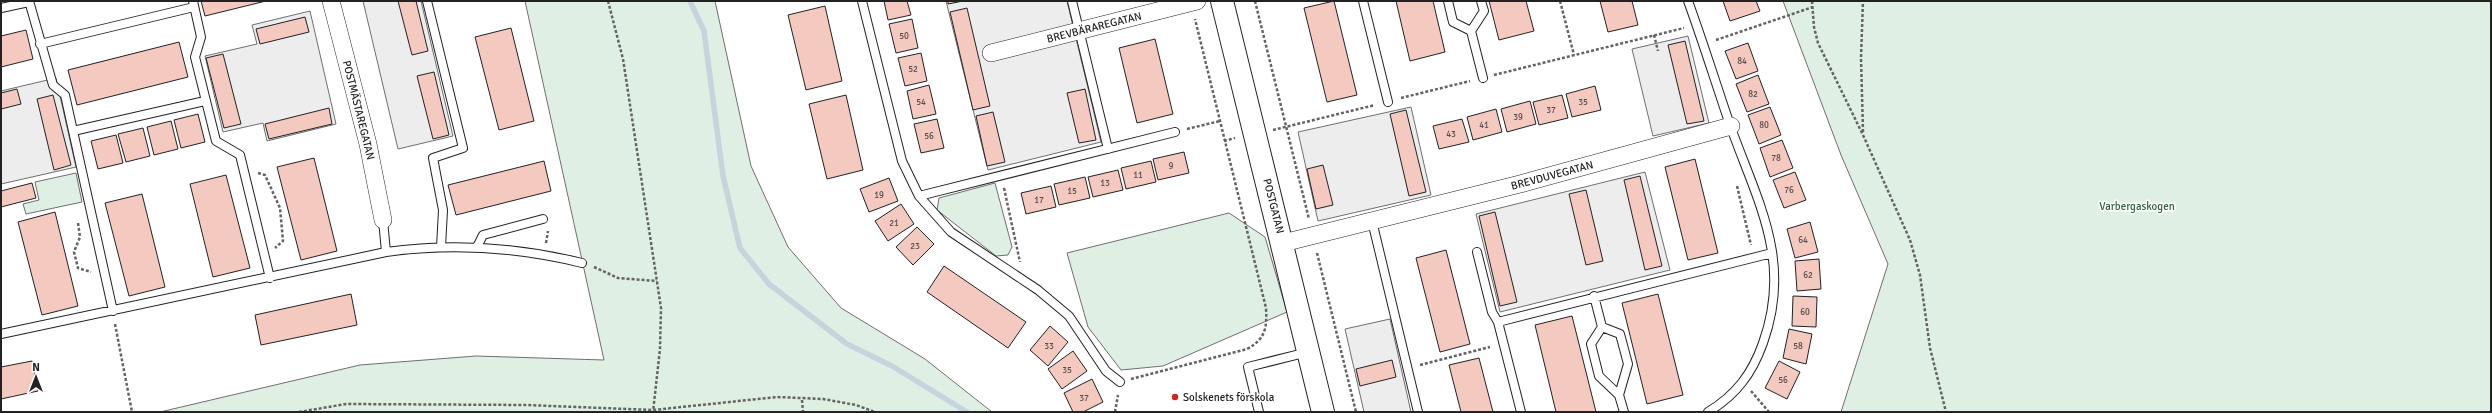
<svg xmlns="http://www.w3.org/2000/svg" width="2492" height="413" viewBox="0 0 2492 413" font-family="Signika,sans-serif">
	<style>
		.green { fill: #e0efe3; stroke: #6f6f6f }
		.parking { fill: #ededed; stroke: #6f6f6f }
		.lines { fill: none; stroke-linecap: round; stroke-linejoin: round }
		.stream { stroke: #c7d3dd; stroke-width: 5.5 }
		.building { fill: #f3c9c0; stroke: #222 }
		.lane-casing { stroke: #222; stroke-width: 10 }
		.street-casing { stroke: #222; stroke-width: 18 }
		.secondary-casing { stroke: #222; stroke-width: 24 }
		.path { stroke: #646464; stroke-width: 2.5; stroke-dasharray: 3 2; stroke-linecap: butt }
		.lane { stroke: #fff; stroke-width: 8 }
		.street { stroke: #fff; stroke-width: 17 }
		.secondary { stroke: #fff; stroke-width: 22 }
		.poi-dot { fill: #c62828; stroke: #fff; stroke-width: 1.5 }
		.labels { text-anchor: middle; stroke-width: 3; stroke-linejoin: round; paint-order: stroke }
		.number-label { font-size: 9px; fill: #564c4a }
		.street-label { font-size: 11px; fill: #222; stroke: #fff }
		.park-label { font-size: 11px; fill: #2f5e38; stroke: #fff }
		.poi-label { font-size: 11px; fill: #222; stroke: #fff; text-anchor: start }
	</style>
	<rect width="100%" height="100%" fill="#fff"/>
	<path class="green" d="M 525,1 L 715,1 L 751,166 L 788,247 L 841,308 L 925,359 L 992,412 L 160,412 L 360,365 L 476,356 L 604,360 Z
		M 1783,1 L 2491,1 L 2491,412 L 1841,412 L 1888,264 L 1841,155 Z
		M 76,173 L 82,202 L 26,214 L 23,204 L 39,200 L 35,182 Z
		M 995,183 L 1012,247 L 1008,255 L 996,256 L 937,210 L 939,198 Z
		M 1229,213 L 1265,237 L 1287,312 L 1163,366 L 1121,370 L 1088,327 L 1067,253 Z"/>
	<path class="parking" d="M 363,1 L 421,1 L 453,136 L 398,149 Z
		M 946,1 L 1067,1 L 1101,142 L 988,170 Z
		M 310,11 L 336,124 L 267,141 L 263,123 L 223,132 L 205,56 L 257,44 L 252,25 Z
		M 1688,36 L 1709,123 L 1653,136 L 1632,49 Z
		M 56,78 L 76,167 L 1,184 L 1,91 Z
		M 1411,107 L 1431,195 L 1318,221 L 1298,132 Z
		M 1645,172 L 1670,270 L 1500,312 L 1476,214 Z
		M 1390,319 L 1411,412 L 1364,412 L 1345,329 Z"/>
	<g class="lines">
		<path class="stream" d="M 690,1 L 704,31 L 723,176 L 740,248 L 769,284 L 847,344 L 892,366 L 967,412"/>
	</g>
	<path class="building" d="M 201,1 L 266,1 L 205,16 Z
		M 398,1 L 416,1 L 428,51 L 412,55 Z
		M 884,1 L 907,1 L 911,15 L 888,20 Z
		M 948,1 L 963,1 L 948,4 Z
		M 1334,1 L 1357,95 L 1327,102 L 1304,8 Z
		M 1396,1 L 1433,1 L 1445,52 L 1410,61 Z
		M 1489,1 L 1526,1 L 1534,31 L 1499,40 Z
		M 1600,1 L 1632,1 L 1638,25 L 1608,32 Z
		M 1723,1 L 1756,1 L 1760,11 L 1730,21 Z
		M 825,6 L 842,81 L 806,90 L 788,15 Z
		M 967,8 L 990,106 L 973,110 L 950,12 Z
		M 305,17 L 309,32 L 260,44 L 256,29 Z
		M 912,19 L 918,48 L 896,53 L 889,24 Z
		M 511,28 L 534,121 L 499,130 L 475,37 Z
		M 26,30 L 33,59 L 1,67 L 1,36 Z
		M 1155,39 L 1173,114 L 1137,123 L 1119,48 Z
		M 1685,41 L 1704,121 L 1687,124 L 1668,45 Z
		M 179,42 L 188,77 L 77,105 L 68,70 Z
		M 1748,43 L 1758,71 L 1736,79 L 1725,51 Z
		M 921,53 L 927,81 L 905,86 L 898,58 Z
		M 223,54 L 241,124 L 224,128 L 206,58 Z
		M 434,72 L 449,135 L 433,139 L 417,76 Z
		M 1758,75 L 1769,104 L 1747,112 L 1736,84 Z
		M 929,85 L 936,114 L 913,119 L 907,91 Z
		M 1595,86 L 1601,110 L 1572,117 L 1566,94 Z
		M 17,89 L 21,104 L 1,109 L 1,93 Z
		M 1085,89 L 1096,140 L 1079,143 L 1067,93 Z
		M 53,95 L 71,165 L 54,170 L 37,99 Z
		M 846,95 L 863,170 L 827,179 L 809,104 Z
		M 1562,95 L 1568,118 L 1539,125 L 1533,102 Z
		M 1530,101 L 1536,124 L 1507,132 L 1501,109 Z
		M 1770,107 L 1781,135 L 1759,144 L 1748,115 Z
		M 329,108 L 332,124 L 269,139 L 265,124 Z
		M 1496,109 L 1502,132 L 1473,140 L 1467,117 Z
		M 1406,110 L 1426,192 L 1409,196 L 1390,114 Z
		M 993,112 L 1005,162 L 987,166 L 976,116 Z
		M 198,114 L 205,142 L 181,148 L 174,120 Z
		M 937,119 L 944,148 L 921,153 L 914,124 Z
		M 1462,119 L 1469,142 L 1439,149 L 1433,126 Z
		M 171,121 L 178,149 L 154,155 L 147,127 Z
		M 143,128 L 150,156 L 126,162 L 118,134 Z
		M 116,135 L 123,163 L 98,169 L 91,141 Z
		M 1782,140 L 1793,168 L 1770,177 L 1760,148 Z
		M 1184,152 L 1189,173 L 1158,180 L 1153,159 Z
		M 314,158 L 337,251 L 301,260 L 277,167 Z
		M 1695,159 L 1718,253 L 1688,260 L 1665,167 Z
		M 544,161 L 551,191 L 456,215 L 448,185 Z
		M 1151,161 L 1156,182 L 1126,189 L 1121,168 Z
		M 1323,165 L 1333,205 L 1316,209 L 1307,169 Z
		M 1118,170 L 1123,190 L 1093,197 L 1088,177 Z
		M 1795,172 L 1806,200 L 1784,208 L 1773,180 Z
		M 226,175 L 250,268 L 213,277 L 190,184 Z
		M 1640,176 L 1662,266 L 1645,270 L 1624,180 Z
		M 1085,177 L 1090,198 L 1059,205 L 1054,184 Z
		M 889,178 L 898,201 L 869,212 L 860,189 Z
		M 32,183 L 36,198 L 1,207 L 1,191 Z
		M 1051,186 L 1056,207 L 1026,214 L 1021,193 Z
		M 1586,190 L 1603,261 L 1586,265 L 1569,194 Z
		M 142,194 L 165,287 L 129,296 L 105,203 Z
		M 901,204 L 914,224 L 888,241 L 875,221 Z
		M 55,212 L 78,306 L 42,315 L 18,222 Z
		M 1495,212 L 1517,302 L 1500,306 L 1479,216 Z
		M 1810,222 L 1818,252 L 1795,258 L 1787,229 Z
		M 917,227 L 934,244 L 913,265 L 896,247 Z
		M 1446,250 L 1470,344 L 1440,352 L 1416,258 Z
		M 1819,259 L 1821,289 L 1797,291 L 1795,261 Z
		M 944,266 L 1026,322 L 1008,348 L 927,292 Z
		M 351,294 L 357,325 L 261,345 L 255,315 Z
		M 1658,294 L 1683,395 L 1647,404 L 1622,303 Z
		M 1793,296 L 1817,297 L 1816,327 L 1792,326 Z
		M 1572,316 L 1596,412 L 1556,412 L 1535,325 Z
		M 1050,326 L 1068,342 L 1048,366 L 1030,350 Z
		M 1789,329 L 1812,334 L 1806,364 L 1783,358 Z
		M 1073,351 L 1087,371 L 1062,389 L 1048,369 Z
		M 1479,358 L 1493,412 L 1461,412 L 1449,365 Z
		M 1392,360 L 1396,377 L 1360,386 L 1356,369 Z
		M 32,361 L 38,391 L 1,399 L 1,367 Z
		M 1779,361 L 1800,372 L 1787,399 L 1765,388 Z
		M 1092,379 L 1103,402 L 1083,412 L 1073,412 L 1064,393 Z"/>
	<g class="lines">
		<g class="lane-casing">
			<path id="lane" d="M 29,1 L 53,85 L 65,95 L 113,311
				M 193,1 L 201,37 L 195,57 L 216,141 L 240,155 L 270,278
				M 427,1 L 463,148 L 433,158 L 443,210 L 441,247
				M 862,1 L 902,161 L 919,196 L 951,232 L 1038,290 L 1069,316 L 1106,371 L 1120,382
				M 1072,1 L 1108,149
				M 1363,1 L 1388,102
				M 1448,1 L 1453,22 L 1471,31 L 1483,78
				M 1688,1 C 1703,42 1716,84 1730,125 C 1757,201 1793,260 1763,343 C 1752,374 1736,395 1708,412
				M 1,8 L 29,2
				M 1471,31 L 1484,11 L 1481,1
				M 40,44 L 194,7
				M 73,131 L 205,101
				M 919,196 L 1175,132
				M 383,220 L 386,252
				M 1372,221 L 1418,412
				M 477,247 L 483,235 L 543,219
				M 1477,252 L 1492,312 L 1498,322 L 1521,412
				M 1594,296 L 1602,327 L 1591,344 L 1599,376 L 1619,395 L 1624,412
				M 1498,322 L 1772,253
				M 1602,327 L 1620,334 L 1628,364 L 1619,395
				M 1,334 L 386,252 C 452,243 517,247 582,263
				M 1259,412 L 1248,367 L 1308,352"/>
		</g>
		<g class="street-casing">
			<path id="street" d="M 331,1 L 368,144 L 383,220
				M 991,53 L 1197,1
				M 1283,243 L 1520,184 L 1731,126"/>
		</g>
		<g class="secondary-casing">
			<path id="secondary" d="M 1222,1 L 1323,412"/>
		</g>
		<path class="path" d="M 608,1 L 623,59 L 661,308 L 660,349 L 653,412
			M 1255,1 L 1309,219
			M 1560,1 L 1574,55
			M 1812,1 L 1814,27 L 1818,43 L 1863,135 L 1910,240 L 1920,275 L 1930,348 L 1946,412
			M 1654,35 L 1658,51
			M 1716,40 L 1813,7
			M 1494,75 L 1684,28
			M 1401,98 L 1470,81
			M 1187,129 L 1220,121
			M 1273,130 L 1375,105
			M 1863,132 L 1861,58 L 1863,1
			M 1224,141 L 1235,138
			M 258,173 L 265,175 L 280,208 L 283,241 L 275,248
			M 1737,186 L 1751,245
			M 1004,188 L 1020,262
			M 78,223 L 80,237 L 74,252 L 78,268 L 91,272
			M 546,243 L 548,231
			M 1317,253 L 1356,412
			M 594,267 L 618,278 L 657,281
			M 115,324 L 132,412
			M 1420,365 L 1490,347
			M 1131,379 L 1247,349 C 1266,339 1267,327 1266,308 L 1195,19
			M 1751,391 L 1769,412
			M 802,400 L 803,412
			M 299,412 L 346,404 L 526,405 L 653,410 L 777,397 L 823,399 L 856,405 L 875,412
			M 1115,412 L 1118,395"/>
		<use href="#lane" class="lane"/>
		<use href="#street" class="street"/>
		<use href="#secondary" class="secondary"/>
	</g>
	<circle class="poi-dot" cx="1175" cy="397" r="4"/>
	<g class="labels">
		<g class="number-label">
			<text x="904" y="39">50</text>
			<text x="1742" y="64">84</text>
			<text x="913" y="72">52</text>
			<text x="1753" y="97">82</text>
			<text x="921" y="105">54</text>
			<text x="1583" y="105">35</text>
			<text x="1551" y="113">37</text>
			<text x="1518" y="120">39</text>
			<text x="1484" y="128">41</text>
			<text x="1764" y="128">80</text>
			<text x="1451" y="137">43</text>
			<text x="929" y="139">56</text>
			<text x="1776" y="161">78</text>
			<text x="1171" y="169">9</text>
			<text x="1138" y="178">11</text>
			<text x="1105" y="186">13</text>
			<text x="1789" y="193">76</text>
			<text x="1072" y="194">15</text>
			<text x="879" y="198">19</text>
			<text x="1039" y="203">17</text>
			<text x="894" y="226">21</text>
			<text x="1803" y="243">64</text>
			<text x="915" y="249">23</text>
			<text x="1808" y="278">62</text>
			<text x="1805" y="315">60</text>
			<text x="1049" y="349">33</text>
			<text x="1798" y="349">58</text>
			<text x="1067" y="373">35</text>
			<text x="1783" y="383">56</text>
			<text x="1084" y="401">37</text>
		</g>
		<g class="street-label">
			<text transform="translate(1094 27) rotate(-14)" y="4">BREVBÄRAREGATAN</text>
			<text transform="translate(359 110) rotate(76)" y="4">POSTMÄSTAREGATAN</text>
			<text transform="translate(1552 175) rotate(-15)" y="4">BREVDUVEGATAN</text>
			<text transform="translate(1274 206) rotate(76)" y="4">POSTGATAN</text>
		</g>
		<g class="park-label">
			<text x="2137" y="210">Varbergaskogen</text>
		</g>
		<g class="poi-label">
			<text x="1183" y="401">Solskenets förskola</text>
		</g>
	</g>
	<rect width="2492" height="413" fill="none" stroke="#222222" stroke-width="4"/>
	<g transform="translate(36 377)" stroke="#ffffff" stroke-width="3" paint-order="stroke">
	<path d="M0-3L7 15L0 10L-7 15Z" fill="#222222"/>
	<text y="-6" font-size="11" font-weight="bold" text-anchor="middle" fill="#222222">N</text>
	</g>
</svg>
